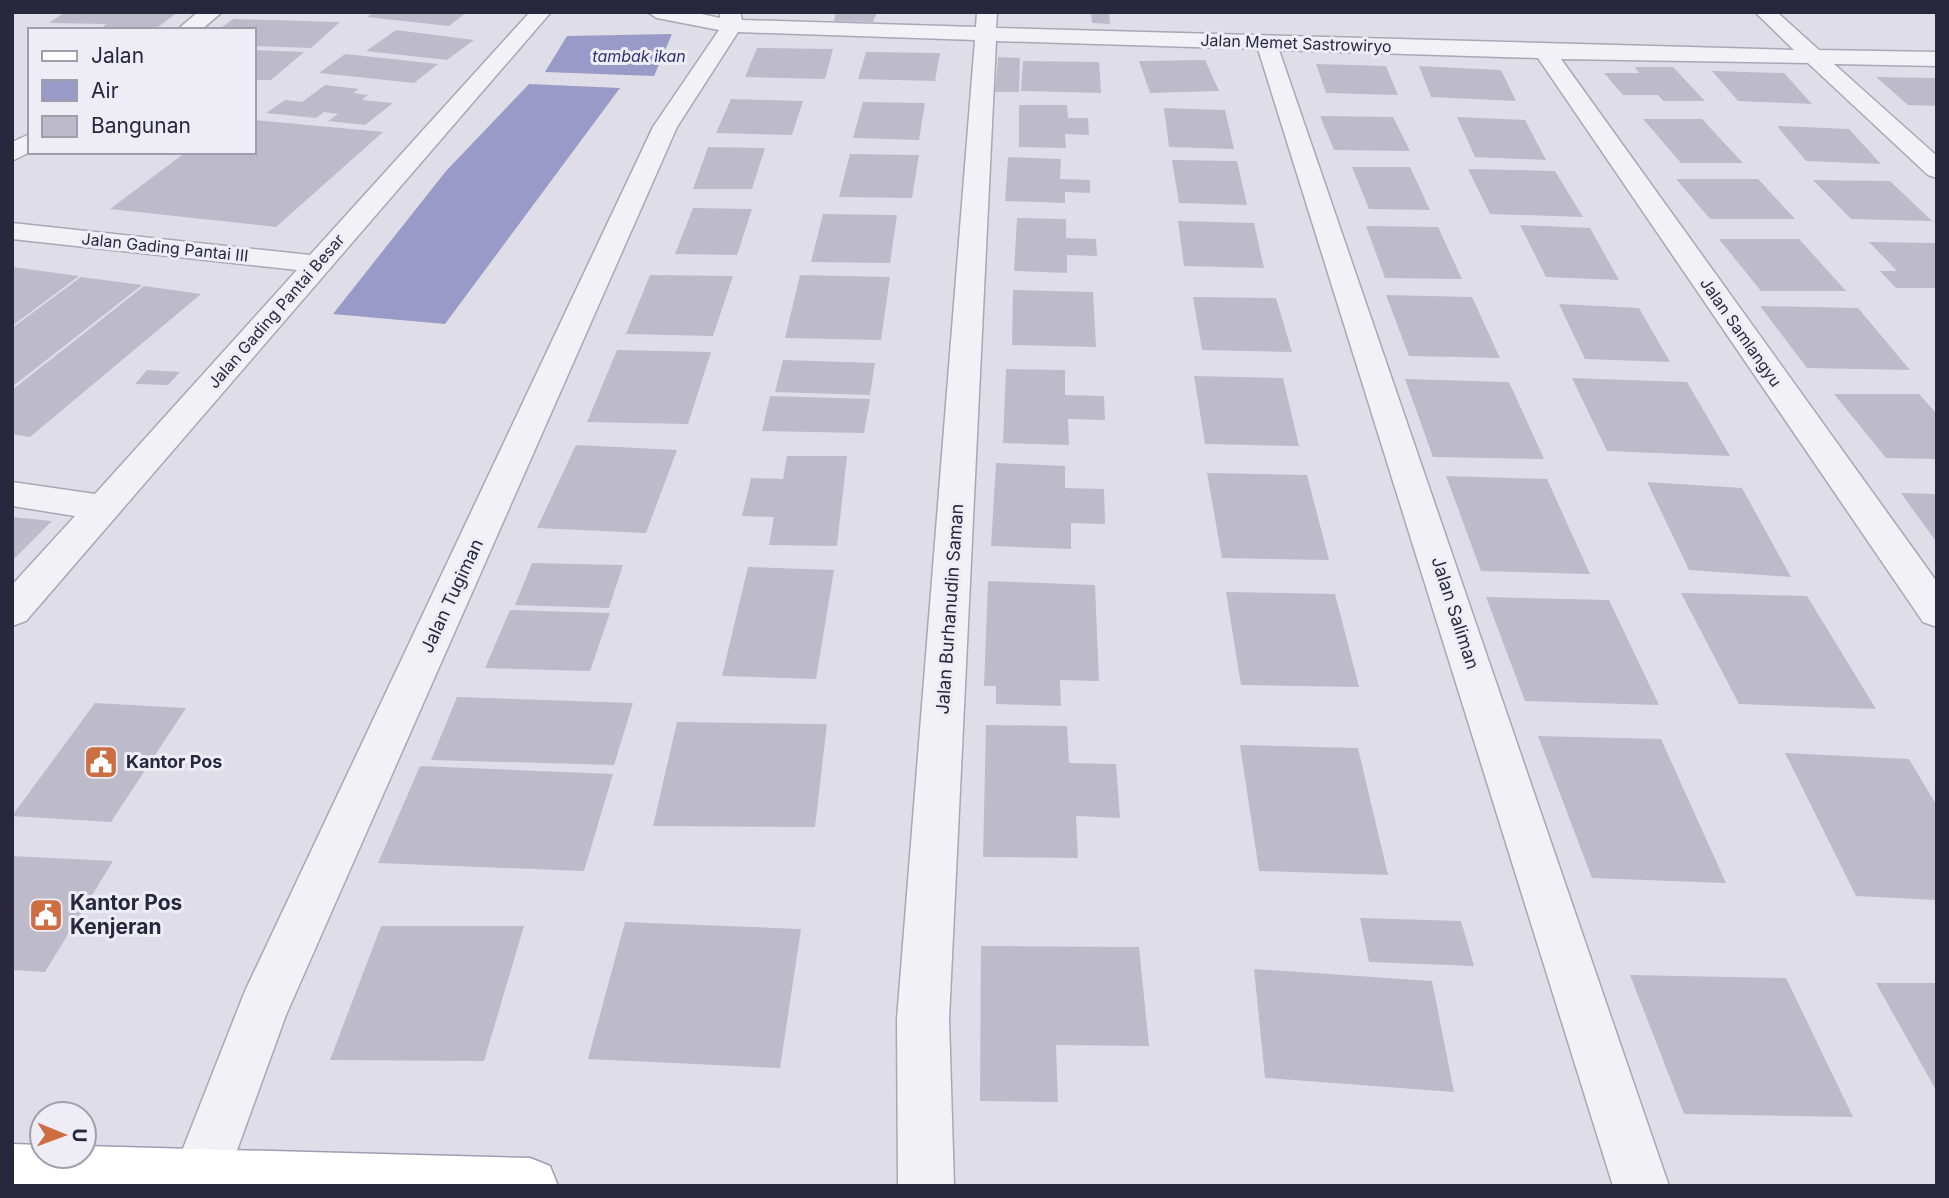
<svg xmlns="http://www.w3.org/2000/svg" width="1949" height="1198" viewBox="0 0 1949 1198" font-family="Inter,sans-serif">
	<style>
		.water { fill: #999ac8 }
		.building { fill: #bdbbca }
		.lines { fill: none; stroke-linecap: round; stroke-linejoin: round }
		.minor-casing { stroke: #a8a7b5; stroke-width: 3 }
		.major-casing { stroke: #9f9db3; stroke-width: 3 }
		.minor { fill: #f1f1f6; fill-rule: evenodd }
		.major { fill: #fff; fill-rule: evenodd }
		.labels { text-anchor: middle; stroke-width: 6; stroke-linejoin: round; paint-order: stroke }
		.far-street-label { font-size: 16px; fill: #29273e; stroke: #eeedf5 }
		.far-water-label { font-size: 16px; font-style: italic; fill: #323272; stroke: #eeedf5 }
		.street-label { font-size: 18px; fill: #29273e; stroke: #eeedf5 }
		.poi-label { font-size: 18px; font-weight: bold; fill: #29273e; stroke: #eeedf5; text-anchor: start }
		.near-poi-label { font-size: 21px; font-weight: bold; fill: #29273e; stroke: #eeedf5; text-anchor: start }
	</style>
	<rect width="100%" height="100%" fill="#dfdee8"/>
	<path class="water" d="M 672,34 L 654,76 L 545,72 L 567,36 Z
		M 529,84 L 620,88 L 445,324 L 333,314 L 446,171 Z"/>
	<path class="building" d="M 65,12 L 178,12 L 154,30 L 99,30 L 106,24 L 49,23 Z
		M 374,12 L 467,12 L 449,26 L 367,17 Z
		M 836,12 L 877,12 L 873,22 L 834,21 Z
		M 1091,12 L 1109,12 L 1110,24 L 1092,23 Z
		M 233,19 L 340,22 L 311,48 L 254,46 L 254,30 L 218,30 Z
		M 396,30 L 474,40 L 447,60 L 366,51 Z
		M 757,48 L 833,49 L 825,79 L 745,77 Z
		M 254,50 L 304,52 L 271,80 L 254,80 Z
		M 866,52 L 940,53 L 935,81 L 858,79 Z
		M 345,54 L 438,64 L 414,83 L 319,73 Z
		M 998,57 L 1020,58 L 1019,92 L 995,92 Z
		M 1205,60 L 1219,91 L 1150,93 L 1139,61 Z
		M 1023,61 L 1099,62 L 1101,93 L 1021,91 Z
		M 1316,64 L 1386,66 L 1398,95 L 1326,93 Z
		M 1419,66 L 1501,70 L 1516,101 L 1431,97 Z
		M 1635,67 L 1673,67 L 1705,101 L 1663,101 L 1658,95 L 1623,95 L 1604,73 L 1639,73 Z
		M 1712,71 L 1784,73 L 1812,104 L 1738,101 Z
		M 1876,77 L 1937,78 L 1937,106 L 1908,105 Z
		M 325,85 L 359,89 L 353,93 L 368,95 L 362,100 L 393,103 L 365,125 L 328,121 L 338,114 L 324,112 L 316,118 L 266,113 L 285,100 L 302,102 Z
		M 731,99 L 803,101 L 792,135 L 716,133 Z
		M 863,102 L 925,103 L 919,140 L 853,138 Z
		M 1019,105 L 1067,105 L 1068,118 L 1088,118 L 1089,135 L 1065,134 L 1066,148 L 1019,147 Z
		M 1164,108 L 1225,110 L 1234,149 L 1169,147 Z
		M 1320,116 L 1393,117 L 1410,151 L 1334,150 Z
		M 1457,117 L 1525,120 L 1546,160 L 1475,157 Z
		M 1643,119 L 1702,119 L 1743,163 L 1681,163 Z
		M 254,120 L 383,132 L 276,227 L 110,209 L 186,152 L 254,152 Z
		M 1777,126 L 1849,129 L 1881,164 L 1806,161 Z
		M 708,147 L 765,148 L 752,189 L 693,189 Z
		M 850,154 L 919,155 L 912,198 L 839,197 Z
		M 1008,157 L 1061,159 L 1060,179 L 1090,180 L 1090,193 L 1065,192 L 1065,203 L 1005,201 Z
		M 1172,160 L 1237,161 L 1247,205 L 1179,203 Z
		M 1352,167 L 1410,167 L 1430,210 L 1369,209 Z
		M 1468,169 L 1555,171 L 1583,217 L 1490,214 Z
		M 1676,179 L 1758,179 L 1795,219 L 1710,219 Z
		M 1813,180 L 1890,181 L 1932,221 L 1851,219 Z
		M 693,208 L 752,209 L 737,255 L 675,254 Z
		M 823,214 L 897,215 L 890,263 L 811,262 Z
		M 1017,218 L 1066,219 L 1066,238 L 1096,239 L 1097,256 L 1067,255 L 1067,273 L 1014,271 Z
		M 1178,221 L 1254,223 L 1264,268 L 1184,266 Z
		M 1520,225 L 1590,228 L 1619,280 L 1546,277 Z
		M 1366,226 L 1438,227 L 1462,279 L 1385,278 Z
		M 1719,239 L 1799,239 L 1846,291 L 1761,291 Z
		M 1869,242 L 1937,243 L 1937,288 L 1896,288 L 1880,271 L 1897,271 Z
		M 12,267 L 79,276 L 12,326 Z
		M 650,275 L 733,276 L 713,336 L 626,334 Z
		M 800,275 L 890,277 L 881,340 L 785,338 Z
		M 81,277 L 142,285 L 12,387 L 12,328 Z
		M 144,286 L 201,294 L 30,437 L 12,434 L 12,390 Z
		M 1013,290 L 1093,292 L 1096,347 L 1012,345 Z
		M 1386,295 L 1472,297 L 1500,358 L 1409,356 Z
		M 1193,297 L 1276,298 L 1292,352 L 1202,350 Z
		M 1559,304 L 1639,308 L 1670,362 L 1585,359 Z
		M 1760,306 L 1858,308 L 1910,370 L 1807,368 Z
		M 617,350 L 711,352 L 688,424 L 587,422 Z
		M 783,360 L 875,363 L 870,395 L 775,392 Z
		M 1006,369 L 1065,370 L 1065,395 L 1104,396 L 1105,420 L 1068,419 L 1069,445 L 1003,443 Z
		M 147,370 L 180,372 L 168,385 L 135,384 Z
		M 1194,376 L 1283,378 L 1299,446 L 1205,444 Z
		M 1572,378 L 1687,382 L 1730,456 L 1607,451 Z
		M 1405,379 L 1509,382 L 1544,459 L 1433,457 Z
		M 1834,394 L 1919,394 L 1937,414 L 1937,459 L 1886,458 Z
		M 770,396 L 870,399 L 864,433 L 762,431 Z
		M 576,445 L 677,450 L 646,533 L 537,528 Z
		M 787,456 L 847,456 L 837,546 L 769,545 L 774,517 L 742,516 L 751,478 L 783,479 Z
		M 996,463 L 1065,466 L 1065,488 L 1104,489 L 1105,524 L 1071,523 L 1071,549 L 991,546 Z
		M 1207,473 L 1307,475 L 1329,560 L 1222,558 Z
		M 1446,476 L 1547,479 L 1590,574 L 1481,571 Z
		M 1647,482 L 1742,488 L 1791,577 L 1689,570 Z
		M 1901,493 L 1937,494 L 1937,543 Z
		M 12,517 L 52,521 L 12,561 Z
		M 532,563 L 623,565 L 609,608 L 515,605 Z
		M 748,567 L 834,570 L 816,679 L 722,676 Z
		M 988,581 L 1095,585 L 1099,681 L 1060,680 L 1061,706 L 996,704 L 996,686 L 984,686 Z
		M 1226,592 L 1335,594 L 1359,687 L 1241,685 Z
		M 1681,593 L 1807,596 L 1876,709 L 1739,704 Z
		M 1486,597 L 1609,600 L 1659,705 L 1525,701 Z
		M 510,610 L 610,613 L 590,671 L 485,668 Z
		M 457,697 L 633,703 L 614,765 L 431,760 Z
		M 95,703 L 186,708 L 111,822 L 12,816 Z
		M 677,722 L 827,724 L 815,827 L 653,826 Z
		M 986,725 L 1067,726 L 1069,763 L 1116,764 L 1120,818 L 1076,816 L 1078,858 L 983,857 Z
		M 1538,736 L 1661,739 L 1726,883 L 1592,878 Z
		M 1240,745 L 1358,748 L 1388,875 L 1259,871 Z
		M 1785,753 L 1909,759 L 1937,806 L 1937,900 L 1856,896 Z
		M 420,766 L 613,774 L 584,871 L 378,863 Z
		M 12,856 L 113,861 L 45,972 L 12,970 Z
		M 1360,918 L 1461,921 L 1474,966 L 1369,962 Z
		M 625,922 L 801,929 L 780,1068 L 588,1059 Z
		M 381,926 L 524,926 L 484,1061 L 330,1060 Z
		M 981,946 L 1139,947 L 1149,1046 L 1056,1045 L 1058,1102 L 980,1101 Z
		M 1254,969 L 1432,981 L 1454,1092 L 1265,1078 Z
		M 1630,975 L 1786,978 L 1853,1117 L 1684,1114 Z
		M 1876,983 L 1937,983 L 1937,1092 Z"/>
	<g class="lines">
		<g class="minor-casing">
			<path id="minor" d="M 198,12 L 222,12 L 201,30 L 177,30 Z
				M 530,12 L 551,12 L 26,621 L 12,626 L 12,585 L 75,516 L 12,506 L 12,482 L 95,494 L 297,270 L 12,239 L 12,223 L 310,255 Z
				M 647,12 L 692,12 L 720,18 L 720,12 L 740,12 L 742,20 L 976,27 L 977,12 L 997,12 L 996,28 L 1794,50 L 1755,12 L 1777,12 L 1819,50 L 1937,52 L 1937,66 L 1834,64 L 1937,156 L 1937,178 L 1928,175 L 1808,63 L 1561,59 L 1937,582 L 1937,627 L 1923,622 L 1538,58 L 1279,50 L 1669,1186 L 1613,1186 L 1258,49 L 996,41 L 949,1019 L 954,1186 L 898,1186 L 897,1019 L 975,40 L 738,32 L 677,127 L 286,1015 L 224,1186 L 174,1186 L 171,1179 L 245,991 L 653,127 L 719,30 L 657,18 Z
				M 30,134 L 30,152 L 12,161 L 12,142 Z"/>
		</g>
		<g class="major-casing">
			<path id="major" d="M 12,1144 L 42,1145 L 42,1156 L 84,1156 L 84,1146 L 530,1158 L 550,1166 L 558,1186 L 12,1186 Z"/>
		</g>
		<use href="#minor" class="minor"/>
		<use href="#major" class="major"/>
	</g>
	<defs>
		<g id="civic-square" transform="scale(1.75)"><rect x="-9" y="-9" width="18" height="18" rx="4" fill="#cd6d42" stroke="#eeedf5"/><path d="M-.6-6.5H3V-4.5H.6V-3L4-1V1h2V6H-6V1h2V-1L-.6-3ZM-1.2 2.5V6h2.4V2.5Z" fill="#fff"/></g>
	</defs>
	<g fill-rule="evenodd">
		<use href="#civic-square" x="101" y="762"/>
		<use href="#civic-square" x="46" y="915"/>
	</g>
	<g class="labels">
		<g class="far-street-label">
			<text transform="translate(1296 43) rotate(2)" y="6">Jalan Memet Sastrowiryo</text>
			<text transform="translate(165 247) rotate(6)" y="6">Jalan Gading Pantai III</text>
			<text transform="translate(276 311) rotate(-49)" y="6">Jalan Gading Pantai Besar</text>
			<text transform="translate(1741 332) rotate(55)" y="6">Jalan Samlangyu</text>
		</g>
		<g class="far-water-label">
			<text x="639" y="62">tambak ikan</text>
		</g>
		<g class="street-label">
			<text transform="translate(452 596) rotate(-65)" y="6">Jalan Tugiman</text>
			<text transform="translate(950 609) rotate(-86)" y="6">Jalan Burhanudin Saman</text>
			<text transform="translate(1455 613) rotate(72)" y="6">Jalan Saliman</text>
		</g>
		<g class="poi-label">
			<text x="126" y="768">Kantor Pos</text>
		</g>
		<g class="near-poi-label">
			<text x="70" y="910">Kantor Pos<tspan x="70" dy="24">Kenjeran</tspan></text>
		</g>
	</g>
	<rect width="1949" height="1198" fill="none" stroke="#29273e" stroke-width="28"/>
	<rect x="28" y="28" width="228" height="126" fill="#eeedf5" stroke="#9f9eac" stroke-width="2"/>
	<rect x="42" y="51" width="35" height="10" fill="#ffffff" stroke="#9f9eac" stroke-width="2"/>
	<text x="91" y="63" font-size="21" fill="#29273e">Jalan</text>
	<rect x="42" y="80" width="35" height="21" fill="#999ac8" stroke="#9f9eac" stroke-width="2"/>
	<text x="91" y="98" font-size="21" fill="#29273e">Air</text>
	<rect x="42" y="116" width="35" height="21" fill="#bdbbca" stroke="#9f9eac" stroke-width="2"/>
	<text x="91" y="133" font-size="21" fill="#29273e">Bangunan</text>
	<g transform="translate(63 1135) rotate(91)"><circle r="33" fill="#eeedf5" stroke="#9f9eac" stroke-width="2"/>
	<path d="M0-5L12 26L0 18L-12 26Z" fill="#cd6d42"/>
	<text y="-10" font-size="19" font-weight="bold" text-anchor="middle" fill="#29273e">U</text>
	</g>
</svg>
